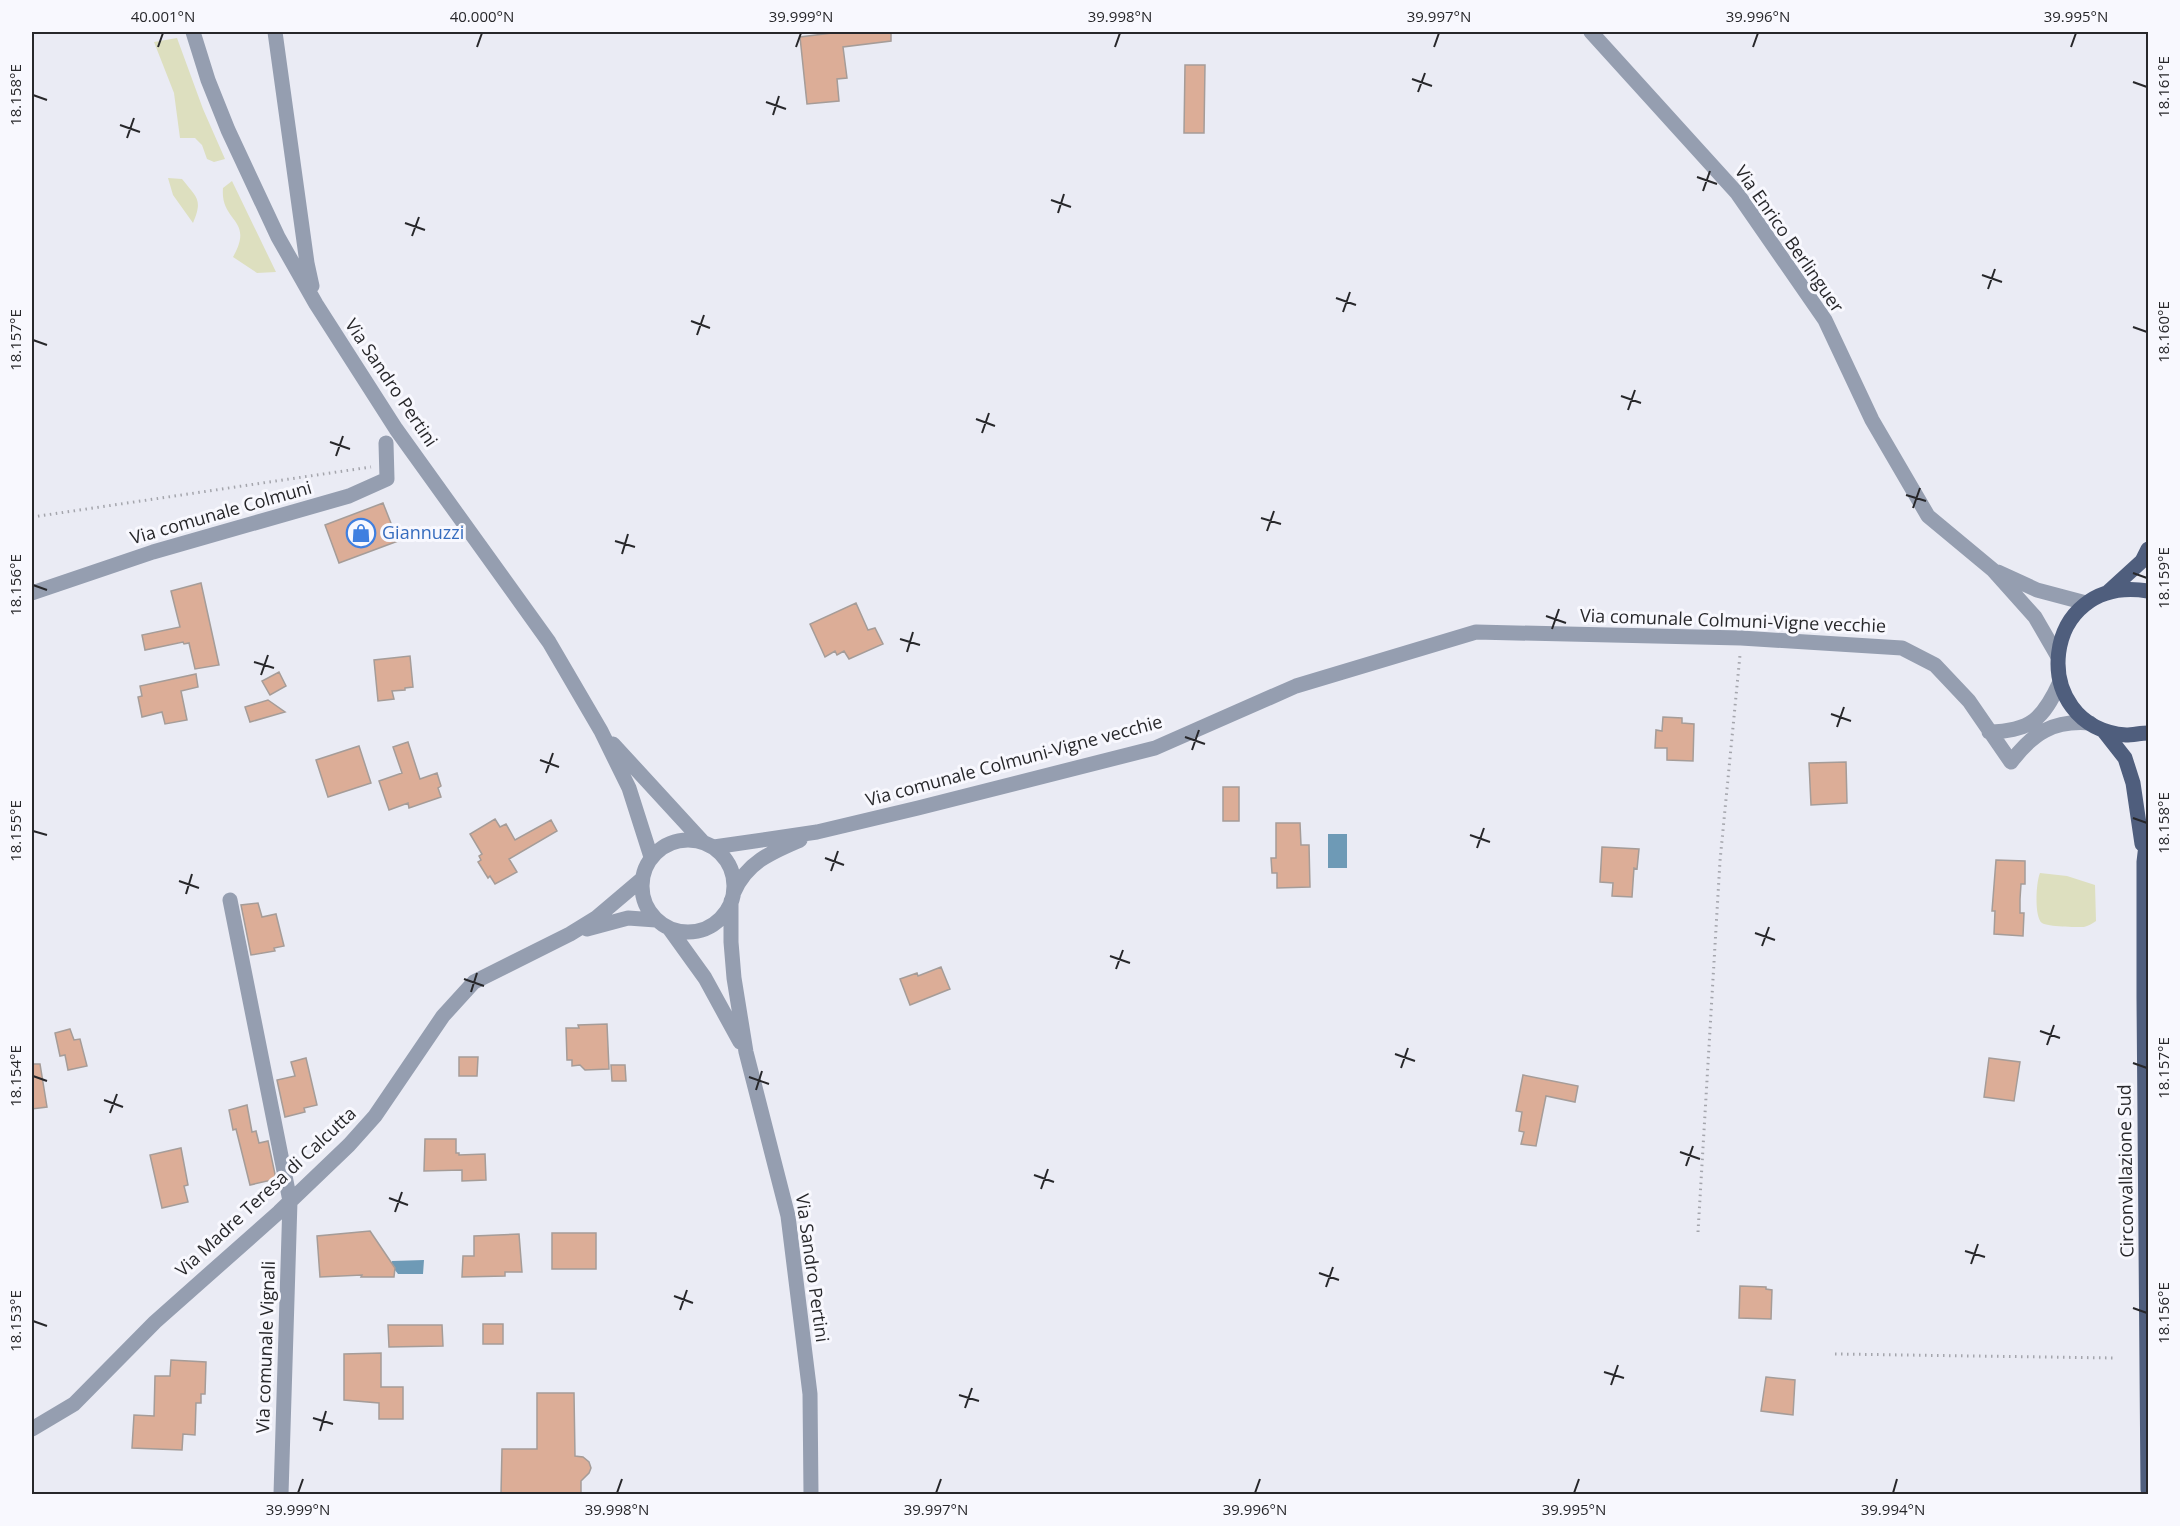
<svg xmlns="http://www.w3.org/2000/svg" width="2180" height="1526" viewBox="0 0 2180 1526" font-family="'Open Sans',sans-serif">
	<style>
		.green { fill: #dddfbf }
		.water { fill: #6e9ab6 }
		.building { fill: #dcad97; stroke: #a59c98; stroke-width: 1.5 }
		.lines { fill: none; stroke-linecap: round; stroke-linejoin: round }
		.path { stroke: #a4a5ac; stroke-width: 3; stroke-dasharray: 1.5 4.5; stroke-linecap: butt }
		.minor { stroke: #959eb0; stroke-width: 15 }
		.major { stroke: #4f5e7d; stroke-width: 15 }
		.ticks { fill: none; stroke: #27272a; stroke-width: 2 }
		.labels { text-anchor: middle; stroke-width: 6; stroke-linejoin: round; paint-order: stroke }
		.street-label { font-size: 18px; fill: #27272a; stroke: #f8f8fe }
		.shop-label { font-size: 18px; fill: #366cbe; stroke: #f8f8fe; text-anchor: start }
		.neatline { fill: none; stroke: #27272a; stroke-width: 2 }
		.ticks-label { font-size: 15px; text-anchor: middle; fill: #27272a }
	</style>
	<rect width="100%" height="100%" fill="#eaebf4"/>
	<path class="green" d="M 177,38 L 203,109 L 225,159 L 214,162 L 207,159 L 202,145 L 195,138 L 180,138 L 174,93 L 154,42 Z
		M 168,178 L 182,179 C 197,198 203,199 193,223 L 173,195 Z
		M 232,181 L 276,272 L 257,273 L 233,257 C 255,218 220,223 223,188 Z
		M 2040,873 L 2067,876 L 2095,885 L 2096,921 C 2092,924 2088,926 2084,927 C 2076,927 2048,927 2042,923 C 2034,917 2036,882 2040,873 Z"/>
	<path class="water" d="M 1328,834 L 1347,834 L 1347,868 L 1328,868 Z
		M 424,1260 L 423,1274 L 398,1274 L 391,1265 L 392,1261 Z"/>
	<path class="building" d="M 840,32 L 891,32 L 891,41 L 843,47 L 847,78 L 837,79 L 839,101 L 807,104 L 800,37 Z
		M 1185,65 L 1205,65 L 1204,133 L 1184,133 Z
		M 383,503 L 398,541 L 339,563 L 325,525 Z
		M 201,583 L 219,665 L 195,669 L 189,643 L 184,644 L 183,642 L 145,650 L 142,635 L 180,627 L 171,591 Z
		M 856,603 L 868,630 L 875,628 L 883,644 L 849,659 L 844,651 L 837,655 L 835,651 L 825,657 L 810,624 Z
		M 410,656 L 413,687 L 405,688 L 405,690 L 392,691 L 394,699 L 378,701 L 374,660 Z
		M 279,672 L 286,686 L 270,695 L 262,681 Z
		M 196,674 L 198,687 L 181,691 L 187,720 L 165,724 L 162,712 L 142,717 L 138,697 L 142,696 L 140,686 Z
		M 268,700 L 285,712 L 250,722 L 245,707 Z
		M 1663,717 L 1682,718 L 1682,723 L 1694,724 L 1693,761 L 1667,760 L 1667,748 L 1655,748 L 1656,730 L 1662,731 Z
		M 408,742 L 420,779 L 437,773 L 441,786 L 438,788 L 441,797 L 409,808 L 408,803 L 389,810 L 379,781 L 402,773 L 393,747 Z
		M 359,746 L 371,783 L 328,797 L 316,760 Z
		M 1846,762 L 1847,803 L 1811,805 L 1809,763 Z
		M 1223,787 L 1239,787 L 1239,821 L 1223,821 Z
		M 495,819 L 500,827 L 506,824 L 515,840 L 551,820 L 557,831 L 509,859 L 517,872 L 495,884 L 490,876 L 488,878 L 478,862 L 481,860 L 479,856 L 482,854 L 470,834 Z
		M 1276,823 L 1300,823 L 1301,845 L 1309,845 L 1310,887 L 1277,888 L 1277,873 L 1272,873 L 1271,858 L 1276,858 Z
		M 1602,847 L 1639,849 L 1637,869 L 1634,868 L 1632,897 L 1612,896 L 1613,883 L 1600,882 Z
		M 1996,860 L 2025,861 L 2025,884 L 2021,884 L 2020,899 L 2020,913 L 2024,913 L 2023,936 L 1994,934 L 1995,911 L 1992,911 Z
		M 258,903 L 262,917 L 276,914 L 284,946 L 274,948 L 275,951 L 251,955 L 241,905 Z
		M 941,967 L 950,989 L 910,1005 L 900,979 L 917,973 L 918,976 Z
		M 607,1024 L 609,1069 L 585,1070 L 580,1065 L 572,1066 L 572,1060 L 567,1060 L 566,1028 L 579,1028 L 578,1025 Z
		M 70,1029 L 74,1040 L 80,1039 L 87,1066 L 68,1070 L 65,1055 L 60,1056 L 55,1033 Z
		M 459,1057 L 478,1057 L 477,1076 L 459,1076 Z
		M 306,1058 L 317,1105 L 304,1108 L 305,1112 L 285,1117 L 277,1080 L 295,1076 L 291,1062 Z
		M 1989,1058 L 2020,1062 L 2014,1101 L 1984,1097 Z
		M 32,1064 L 40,1064 L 47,1107 L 32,1109 Z
		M 611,1065 L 625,1065 L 626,1081 L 612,1081 Z
		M 1523,1075 L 1578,1086 L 1575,1102 L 1546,1096 L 1536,1146 L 1521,1144 L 1524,1132 L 1519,1131 L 1522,1112 L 1516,1111 Z
		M 247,1105 L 252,1132 L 256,1131 L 259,1143 L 268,1141 L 276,1179 L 250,1185 L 236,1129 L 233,1130 L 229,1110 Z
		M 425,1139 L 456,1139 L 456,1153 L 459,1153 L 459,1155 L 485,1154 L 486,1180 L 462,1181 L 462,1170 L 424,1171 Z
		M 181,1148 L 188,1185 L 184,1186 L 188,1202 L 162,1208 L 150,1155 Z
		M 370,1231 L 395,1268 L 394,1277 L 361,1277 L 362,1275 L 320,1277 L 317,1236 Z
		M 552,1233 L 596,1233 L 596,1269 L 552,1269 Z
		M 519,1234 L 522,1272 L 505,1272 L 505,1276 L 462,1277 L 463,1256 L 474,1256 L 474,1236 Z
		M 1740,1286 L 1766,1287 L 1766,1289 L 1772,1290 L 1771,1319 L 1739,1318 Z
		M 483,1324 L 503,1324 L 503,1344 L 483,1344 Z
		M 388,1325 L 442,1325 L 443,1346 L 389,1347 Z
		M 381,1353 L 381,1387 L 403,1387 L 403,1419 L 379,1419 L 379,1403 L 344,1400 L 344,1354 Z
		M 171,1360 L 206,1362 L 205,1394 L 201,1394 L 201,1403 L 196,1403 L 195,1435 L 183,1434 L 182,1450 L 132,1448 L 134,1415 L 154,1416 L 155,1376 L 170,1376 Z
		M 1766,1377 L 1795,1380 L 1793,1415 L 1761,1411 Z
		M 537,1393 L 574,1393 L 575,1456 L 583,1457 L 589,1462 L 591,1468 L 589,1473 L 581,1481 L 581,1494 L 501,1494 L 502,1449 L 537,1449 Z"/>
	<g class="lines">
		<path class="path" d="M 32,517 L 371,467
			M 1698,1232 L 1720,861 L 1740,655
			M 1835,1354 L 2114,1358"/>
		<path class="minor" d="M 193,32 L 208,80 L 228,130 L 278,237 L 316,304 L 396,429 L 549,642 L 601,731 L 629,788 L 651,857
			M 275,32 L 307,263 L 312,286
			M 1591,32 L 1737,193 L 1825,320 L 1872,420 L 1928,516 L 1993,570 L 2035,617 L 2057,655
			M 1998,572 L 2037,590 L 2086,603
			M 32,593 L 153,552 L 349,496 L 387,479 L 386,443
			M 1989,732 C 2031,731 2043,719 2060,682
			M 613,744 L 703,842
			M642 886a46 46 0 1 1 92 0a46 46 0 1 1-92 0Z
			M 714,847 L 817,832 L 918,808 L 1155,748 L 1296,686 L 1476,632 L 1741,638 L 1902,648 L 1935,665 L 1969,701 L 2011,762 C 2033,733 2053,720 2090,723
			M 734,892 C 747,862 772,852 800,840
			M 230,900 L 290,1201 L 281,1494
			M 731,901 L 731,942 L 734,978 L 746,1052 L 788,1216 L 810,1394 L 811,1494
			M 669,928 L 705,978 L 740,1042
			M 587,929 L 628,918 L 656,920
			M 32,1429 L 74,1404 L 155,1322 L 279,1212 L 349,1145 L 375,1116 L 443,1016 L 474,982 L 570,934 L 596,918 L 642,879"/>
		<path class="major" d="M 2148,591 C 2039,573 2026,727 2126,735 C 2133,735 2141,733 2148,733
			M 2108,592 L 2142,561 L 2148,549
			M 2103,730 L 2125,758 L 2133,783 L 2142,844
			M 2148,828 L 2144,862 L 2144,997 L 2148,1490"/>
	</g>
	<path class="ticks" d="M 158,47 L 163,33M 477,47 L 482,33M 796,47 L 801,33M 1115,47 L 1120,33M 1434,47 L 1439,33M 1753,47 L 1758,33M 2071,47 L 2076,33M 1412,79 L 1432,86M 2133,82 L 2147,87M 1418,92 L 1425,73M 33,95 L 47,100M 766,102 L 786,109M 773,115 L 779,96M 120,125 L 140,132M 127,138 L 134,118M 1697,177 L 1717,184M 1703,191 L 1710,171M 1051,200 L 1071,207M 1058,213 L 1064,194M 405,223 L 425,230M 412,236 L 419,217M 1982,275 L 2002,282M 1988,289 L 1995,269M 1336,298 L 1356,305M 1343,312 L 1350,292M 691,321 L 710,328M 2133,327 L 2147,332M 697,335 L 704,315M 33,340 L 47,345M 1621,396 L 1641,403M 1628,410 L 1635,390M 976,419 L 995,426M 982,433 L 989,413M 330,442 L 350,449M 336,456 L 343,436M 1906,495 L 1926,501M 1913,508 L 1920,488M 1261,518 L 1281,524M 1267,531 L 1274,511M 615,541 L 635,547M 622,554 L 628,534M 2133,573 L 2147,578M 33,585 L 47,590M 1546,616 L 1566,623M 1552,629 L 1559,609M 900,639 L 920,645M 907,652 L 913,632M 254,662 L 274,668M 261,675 L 268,655M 1831,714 L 1851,721M 1837,727 L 1844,707M 1185,737 L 1205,744M 1192,750 L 1199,730M 540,760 L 559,767M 546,773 L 553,753M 2133,818 L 2147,823M 33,831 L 47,835M 1470,835 L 1490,842M 1477,848 L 1484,828M 825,858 L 844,865M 831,871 L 838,851M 179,881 L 199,888M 186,894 L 192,874M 1755,933 L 1775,940M 1762,946 L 1769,927M 1110,956 L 1130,963M 1116,969 L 1123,950M 464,979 L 484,986M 471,992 L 477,973M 2040,1031 L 2060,1038M 2047,1045 L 2054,1025M 1395,1054 L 1415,1061M 2133,1063 L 2147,1068M 1401,1068 L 1408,1048M 33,1076 L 47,1081M 749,1077 L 769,1084M 756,1090 L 762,1071M 104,1100 L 123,1107M 110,1113 L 117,1094M 1680,1152 L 1700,1159M 1686,1166 L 1693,1146M 1034,1175 L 1054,1182M 1041,1189 L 1048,1169M 389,1198 L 408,1205M 395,1212 L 402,1192M 1965,1251 L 1985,1257M 1971,1264 L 1978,1244M 1319,1273 L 1339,1280M 1326,1287 L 1333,1267M 674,1296 L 693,1303M 2133,1308 L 2147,1313M 680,1310 L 687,1290M 33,1321 L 47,1326M 1604,1372 L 1624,1378M 1611,1385 L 1618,1365M 959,1395 L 979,1401M 965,1408 L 972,1388M 313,1418 L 333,1424M 320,1431 L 326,1411M 298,1493 L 303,1479M 617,1493 L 622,1479M 936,1493 L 941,1479M 1255,1493 L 1260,1479M 1574,1493 L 1579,1479M 1893,1493 L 1897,1479"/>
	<defs>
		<g id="shop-ring" transform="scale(1.5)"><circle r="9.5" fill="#f8f8fe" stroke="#3f7fe0" stroke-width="1.5"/><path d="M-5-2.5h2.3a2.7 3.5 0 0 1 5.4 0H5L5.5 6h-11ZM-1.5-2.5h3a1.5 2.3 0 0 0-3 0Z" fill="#3f7fe0"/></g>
	</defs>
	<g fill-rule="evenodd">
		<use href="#shop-ring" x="361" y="533"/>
	</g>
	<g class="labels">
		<g class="street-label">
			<text transform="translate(1789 239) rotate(55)" y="6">Via Enrico Berlinguer</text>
			<text transform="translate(391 383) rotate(56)" y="6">Via Sandro Pertini</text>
			<text transform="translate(221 513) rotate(-16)" y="6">Via comunale Colmuni</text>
			<text transform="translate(1733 621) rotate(2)" y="6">Via comunale Colmuni-Vigne vecchie</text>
			<text transform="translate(1014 761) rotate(-15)" y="6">Via comunale Colmuni-Vigne vecchie</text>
			<text transform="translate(2126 1171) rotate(-91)" y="6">Circonvallazione Sud</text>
			<text transform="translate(266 1192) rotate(-43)" y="6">Via Madre Teresa di Calcutta</text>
			<text transform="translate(812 1268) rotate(82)" y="6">Via Sandro Pertini</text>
			<text transform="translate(266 1347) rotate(-88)" y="6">Via comunale Vignali</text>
		</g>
		<g class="shop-label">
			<text x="382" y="539">Giannuzzi</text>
		</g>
	</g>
	<rect width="2180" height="1526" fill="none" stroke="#f8f8fe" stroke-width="66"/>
	<rect x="33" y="33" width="2114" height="1460" class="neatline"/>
	<g class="ticks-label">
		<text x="163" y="22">40.001°N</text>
		<text x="482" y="22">40.000°N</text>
		<text x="801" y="22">39.999°N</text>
		<text x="1120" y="22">39.998°N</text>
		<text x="1439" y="22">39.997°N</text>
		<text x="1758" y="22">39.996°N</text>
		<text x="2076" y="22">39.995°N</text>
		<text transform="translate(2164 87) rotate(-90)" y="5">18.161°E</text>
		<text transform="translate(16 95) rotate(-90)" y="5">18.158°E</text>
		<text transform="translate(2164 332) rotate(-90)" y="5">18.160°E</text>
		<text transform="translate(16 340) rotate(-90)" y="5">18.157°E</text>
		<text transform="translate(2164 578) rotate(-90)" y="5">18.159°E</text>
		<text transform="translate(16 585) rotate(-90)" y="5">18.156°E</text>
		<text transform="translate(2164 823) rotate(-90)" y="5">18.158°E</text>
		<text transform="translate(16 831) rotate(-90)" y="5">18.155°E</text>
		<text transform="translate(2164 1068) rotate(-90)" y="5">18.157°E</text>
		<text transform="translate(16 1076) rotate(-90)" y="5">18.154°E</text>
		<text transform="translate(2164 1313) rotate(-90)" y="5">18.156°E</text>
		<text transform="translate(16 1321) rotate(-90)" y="5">18.153°E</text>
		<text x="298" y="1515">39.999°N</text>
		<text x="617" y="1515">39.998°N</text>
		<text x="936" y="1515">39.997°N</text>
		<text x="1255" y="1515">39.996°N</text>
		<text x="1574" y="1515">39.995°N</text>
		<text x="1893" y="1515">39.994°N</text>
	</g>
</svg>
